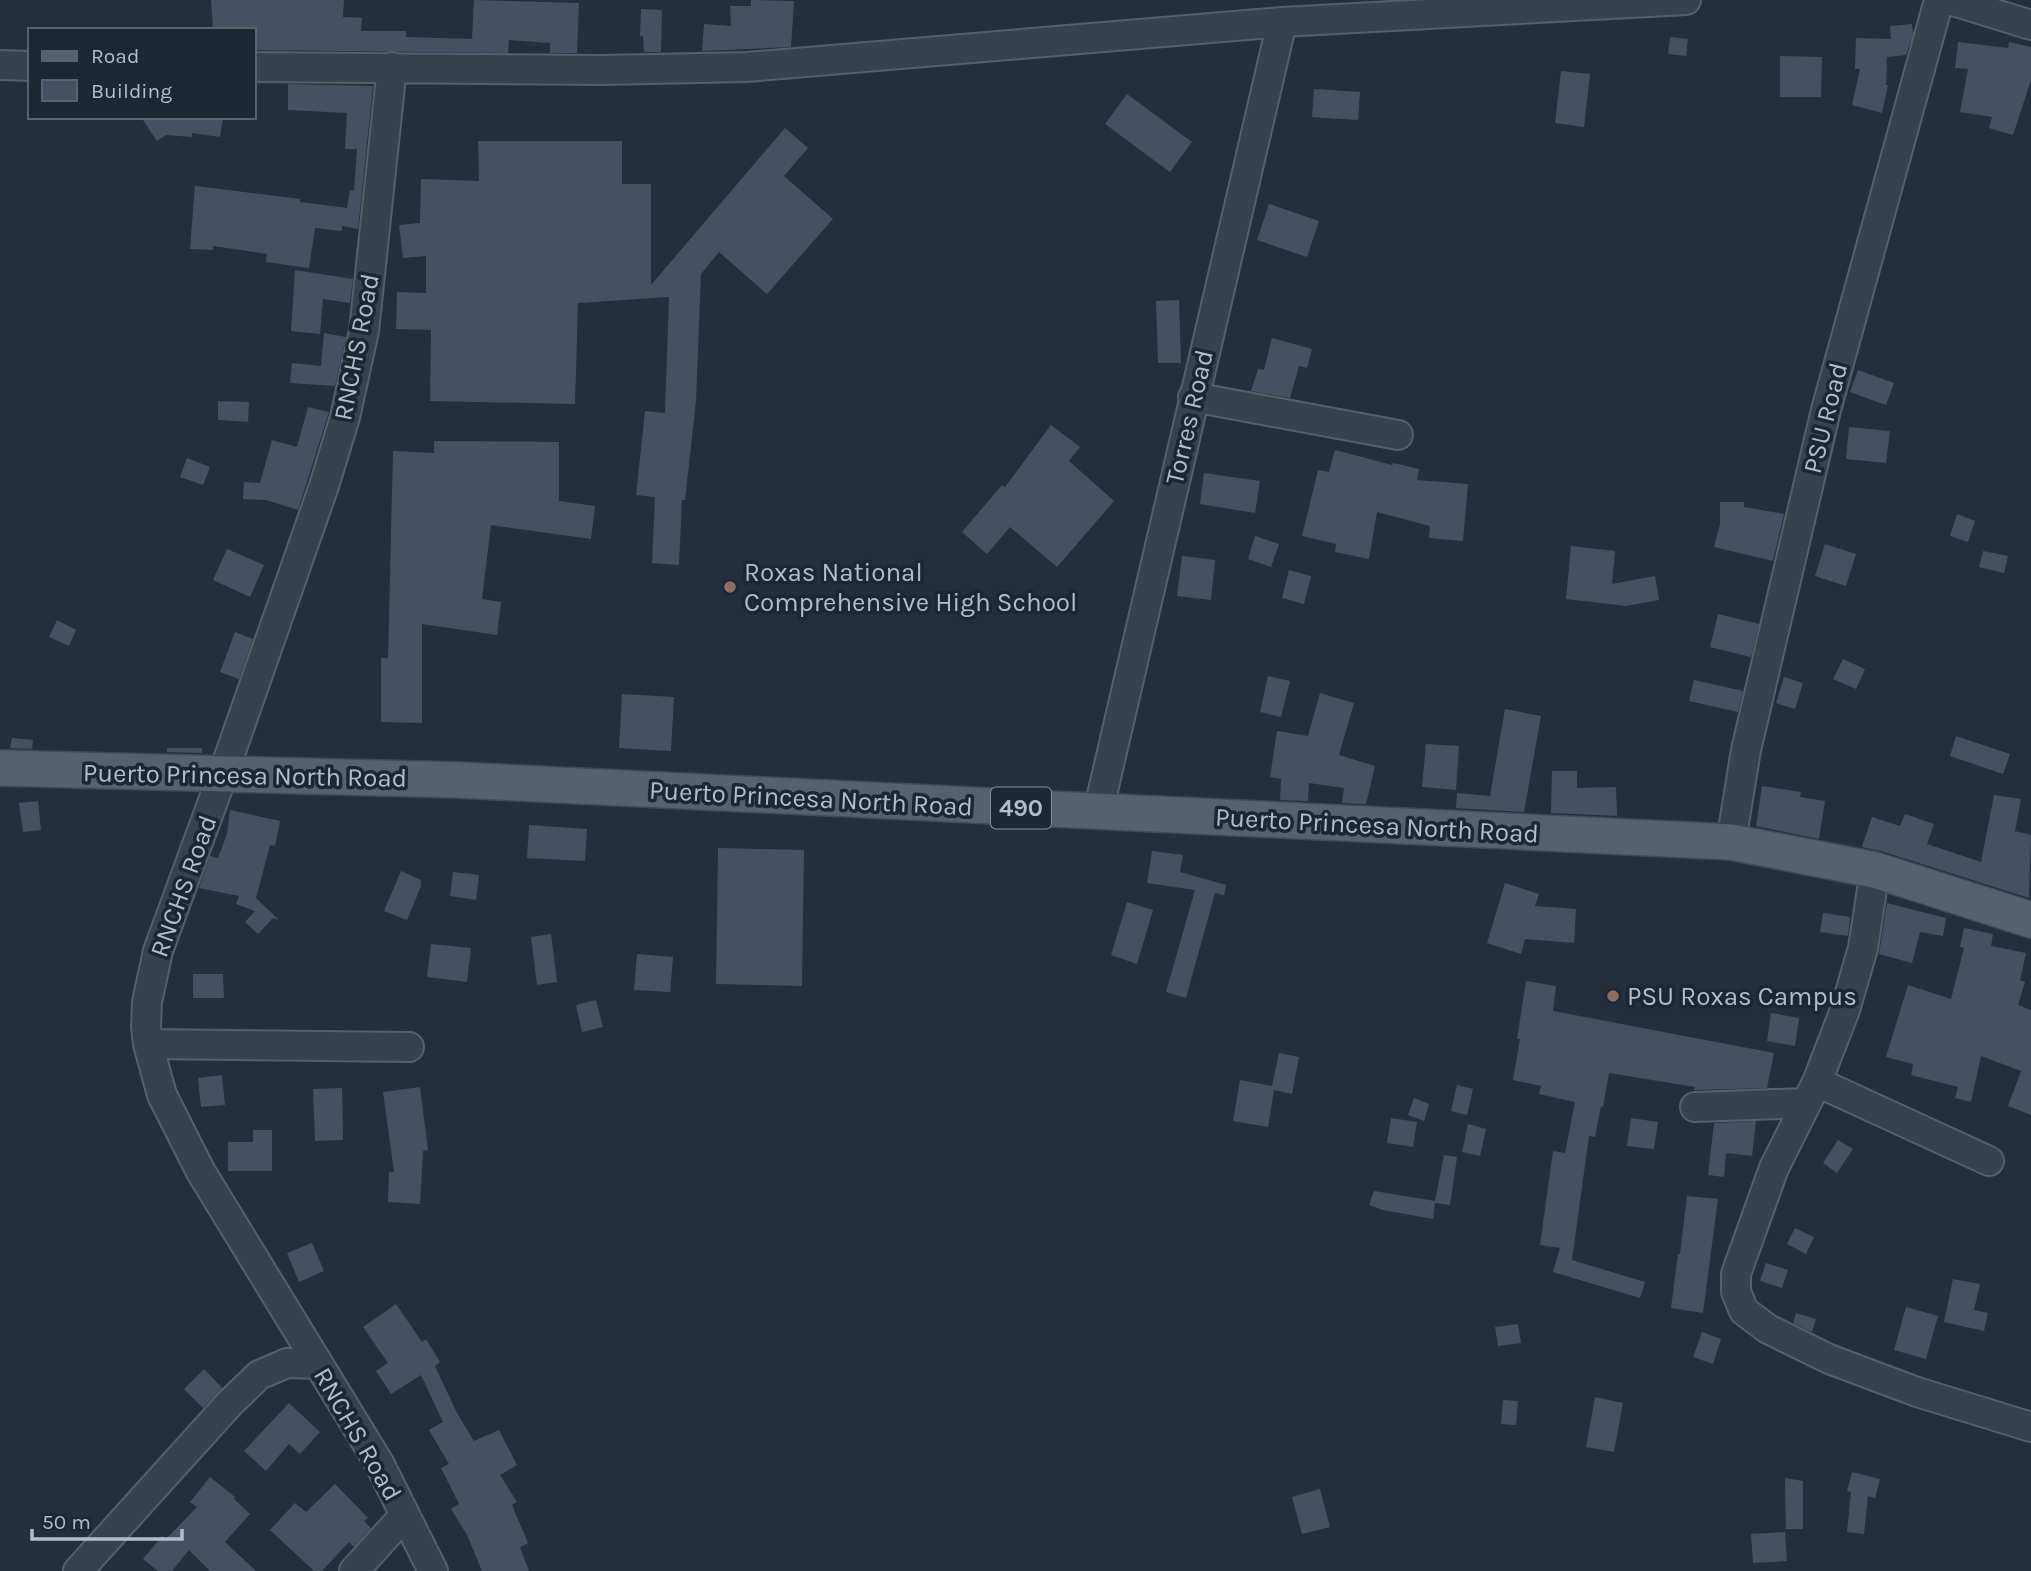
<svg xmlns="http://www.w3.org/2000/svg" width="2031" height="1571" viewBox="0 0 2031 1571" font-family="Karla,sans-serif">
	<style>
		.building { fill: #455162 }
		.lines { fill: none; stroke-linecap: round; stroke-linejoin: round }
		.minor-casing { stroke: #565f6c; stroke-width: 32 }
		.major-casing { stroke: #414a57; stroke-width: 38 }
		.minor { stroke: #38414e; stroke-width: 28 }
		.major { stroke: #56606e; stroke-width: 35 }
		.education-dot { fill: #8d6e63; stroke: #1d2633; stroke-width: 2.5 }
		.labels { text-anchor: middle; stroke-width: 7; stroke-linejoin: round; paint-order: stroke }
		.shield { fill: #1d2633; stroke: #878f9c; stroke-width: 2 }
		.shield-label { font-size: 24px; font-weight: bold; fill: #b4bcc9 }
		.street-label { font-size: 26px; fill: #b4bcc9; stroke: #1d2633 }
		.poi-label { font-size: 26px; fill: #b4bcc9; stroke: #1d2633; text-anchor: start }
	</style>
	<rect width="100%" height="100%" fill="#242f3e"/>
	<path class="building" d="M 211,0 L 344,0 L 343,17 L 362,18 L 361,31 L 406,31 L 406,37 L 472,39 L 474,0 L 579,3 L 577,53 L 550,53 L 550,43 L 509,40 L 508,53 L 254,50 L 255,30 L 213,30 Z
		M 751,0 L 794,1 L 791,47 L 702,51 L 704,24 L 731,26 L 730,6 L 751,6 Z
		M 641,9 L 662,10 L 661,52 L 644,52 L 643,36 L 640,36 Z
		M 1912,24 L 1913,34 L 1906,55 L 1887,57 L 1886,85 L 1888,85 L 1882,113 L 1852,105 L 1860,69 L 1855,69 L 1856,38 L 1891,39 L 1890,26 Z
		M 1670,37 L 1688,39 L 1686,56 L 1668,54 Z
		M 1958,42 L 2008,48 L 2009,42 L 2031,47 L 2031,80 L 2013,135 L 1989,128 L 1992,117 L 1960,112 L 1968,69 L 1955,68 Z
		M 1780,56 L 1822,57 L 1821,97 L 1780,97 Z
		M 1561,71 L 1590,74 L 1584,127 L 1555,123 Z
		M 288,84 L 373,86 L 358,229 L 342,226 L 342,231 L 315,228 L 309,268 L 266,262 L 267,254 L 213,246 L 213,250 L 190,249 L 195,186 L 261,194 L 300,199 L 300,202 L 347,208 L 350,190 L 354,191 L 357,149 L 345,149 L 347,113 L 288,110 Z
		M 1314,89 L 1360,92 L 1358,120 L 1312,117 Z
		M 1127,94 L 1192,142 L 1170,172 L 1105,124 Z
		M 141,117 L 223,117 L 220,137 L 192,133 L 192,137 L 166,135 L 157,141 Z
		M 785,128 L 808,148 L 784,176 L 833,219 L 767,294 L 719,252 L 701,274 L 696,401 L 685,500 L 682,500 L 679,565 L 652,563 L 655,497 L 636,495 L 645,411 L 665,413 L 669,297 L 578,303 L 575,404 L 430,401 L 431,330 L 396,329 L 397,292 L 426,293 L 426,256 L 403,258 L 399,225 L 420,223 L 421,179 L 479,181 L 478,141 L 622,141 L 622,184 L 651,184 L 651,285 Z
		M 1269,204 L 1319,221 L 1307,257 L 1257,240 Z
		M 295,270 L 353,279 L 350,303 L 323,299 L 320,334 L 291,331 Z
		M 1179,300 L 1181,363 L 1158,363 L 1156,301 Z
		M 324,333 L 346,337 L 335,386 L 290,383 L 292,363 L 321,366 Z
		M 1272,338 L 1312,349 L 1307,368 L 1299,366 L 1290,398 L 1251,391 L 1258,369 L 1264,370 Z
		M 1858,370 L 1894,383 L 1886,405 L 1850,392 Z
		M 218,401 L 249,402 L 248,422 L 218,420 Z
		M 308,407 L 329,412 L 298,510 L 266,500 L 243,499 L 244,482 L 260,483 L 272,440 L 297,447 Z
		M 1051,425 L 1080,447 L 1069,461 L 1114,501 L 1057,567 L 1010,527 L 987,554 L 962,532 L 1002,485 L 1005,487 Z
		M 1849,427 L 1890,431 L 1886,463 L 1846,459 Z
		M 434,441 L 559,442 L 559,501 L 595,506 L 591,539 L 491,525 L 482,599 L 501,602 L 497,635 L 422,624 L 422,723 L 381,722 L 381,658 L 388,658 L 393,451 L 434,453 Z
		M 1335,450 L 1392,465 L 1393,463 L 1419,469 L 1417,480 L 1468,484 L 1463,541 L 1429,538 L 1430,526 L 1377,512 L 1369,559 L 1335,552 L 1336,544 L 1302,536 L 1318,470 L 1329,472 Z
		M 187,458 L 210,467 L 203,485 L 180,477 Z
		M 1204,473 L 1260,481 L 1255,513 L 1200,504 Z
		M 1720,502 L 1744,502 L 1744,507 L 1784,514 L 1773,561 L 1714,547 L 1720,524 Z
		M 1957,514 L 1975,521 L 1968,542 L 1950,536 Z
		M 1255,536 L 1279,544 L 1271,567 L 1248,559 Z
		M 1825,544 L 1856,554 L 1846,586 L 1815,576 Z
		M 1571,546 L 1615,551 L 1612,584 L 1655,576 L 1659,600 L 1626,606 L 1566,599 Z
		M 227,549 L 264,565 L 250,597 L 213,580 Z
		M 1983,551 L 2008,556 L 2004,573 L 1979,567 Z
		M 1182,556 L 1215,560 L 1211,600 L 1177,596 Z
		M 1289,570 L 1311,576 L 1304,604 L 1282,598 Z
		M 1718,614 L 1759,624 L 1751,657 L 1710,647 Z
		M 57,620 L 76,630 L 69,646 L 49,637 Z
		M 235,632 L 253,639 L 239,679 L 220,672 Z
		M 1843,659 L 1865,669 L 1856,689 L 1833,679 Z
		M 1268,676 L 1290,681 L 1281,717 L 1260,712 Z
		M 1784,677 L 1803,683 L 1795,709 L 1776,703 Z
		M 1694,680 L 1743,691 L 1738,712 L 1689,701 Z
		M 1320,693 L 1354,703 L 1339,755 L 1375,766 L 1366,804 L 1342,803 L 1344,788 L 1309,783 L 1308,801 L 1280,800 L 1281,779 L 1270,777 L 1277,731 L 1308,736 Z
		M 622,694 L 674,697 L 671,751 L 619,748 Z
		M 1505,709 L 1541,716 L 1524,812 L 1456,808 L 1457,793 L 1490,796 Z
		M 1956,736 L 2010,754 L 2003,774 L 1950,756 Z
		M 12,738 L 33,740 L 32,749 L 10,748 Z
		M 1426,744 L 1459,746 L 1456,790 L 1422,787 Z
		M 167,748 L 202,748 L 202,753 L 167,752 Z
		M 1552,771 L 1577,771 L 1577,788 L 1616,787 L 1617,816 L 1551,813 Z
		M 1762,786 L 1801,792 L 1800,797 L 1825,801 L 1819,839 L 1756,826 Z
		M 1994,795 L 2021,799 L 2015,831 L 2031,835 L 2029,898 L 1881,851 L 1862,847 L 1872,817 L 1900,826 L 1905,814 L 1934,824 L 1927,844 L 1981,862 Z
		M 38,801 L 41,830 L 23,832 L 19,803 Z
		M 230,810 L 280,821 L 275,846 L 270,845 L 256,898 L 279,920 L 273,918 L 258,934 L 245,922 L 255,911 L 236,904 L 239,896 L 199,888 L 210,856 L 218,858 L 227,834 Z
		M 529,825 L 587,829 L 585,861 L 527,858 Z
		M 718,848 L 804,850 L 802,986 L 716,984 Z
		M 1152,851 L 1183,855 L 1180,872 L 1226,885 L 1224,895 L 1215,893 L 1186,998 L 1166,992 L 1195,890 L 1147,883 Z
		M 401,871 L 421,880 L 421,886 L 407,920 L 384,911 Z
		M 453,872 L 479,875 L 476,900 L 450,896 Z
		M 1505,883 L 1539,894 L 1535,906 L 1576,909 L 1574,943 L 1525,939 L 1521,954 L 1487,943 Z
		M 1127,902 L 1153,910 L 1137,964 L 1111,955 Z
		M 1887,903 L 1946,918 L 1943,936 L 1920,932 L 1912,963 L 1879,954 Z
		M 1823,913 L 1850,917 L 1848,936 L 1820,932 Z
		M 1964,928 L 1993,934 L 1991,946 L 2026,953 L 2020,980 L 2025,982 L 2018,1005 L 2031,1010 L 2031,1115 L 2008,1106 L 2021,1071 L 1981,1056 L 1971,1102 L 1955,1098 L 1958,1087 L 1911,1075 L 1913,1064 L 1886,1057 L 1908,985 L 1951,999 L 1964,948 L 1960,947 Z
		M 551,934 L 557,982 L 537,985 L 531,937 Z
		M 431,944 L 471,948 L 467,982 L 427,977 Z
		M 637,954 L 673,957 L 670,992 L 634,990 Z
		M 193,974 L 223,974 L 224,998 L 193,998 Z
		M 1526,981 L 1556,986 L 1553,1011 L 1774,1053 L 1767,1088 L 1694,1090 L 1695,1087 L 1609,1073 L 1603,1107 L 1601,1106 L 1595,1137 L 1589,1136 L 1572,1260 L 1645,1282 L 1640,1298 L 1553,1272 L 1560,1248 L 1540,1245 L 1553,1151 L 1565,1153 L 1575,1102 L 1539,1094 L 1541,1086 L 1513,1080 L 1520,1039 L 1517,1039 Z
		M 596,1000 L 603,1027 L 582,1032 L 576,1005 Z
		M 1771,1013 L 1799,1018 L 1795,1046 L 1767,1041 Z
		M 1279,1053 L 1299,1057 L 1292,1094 L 1274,1090 L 1268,1127 L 1233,1121 L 1240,1080 L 1272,1086 Z
		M 222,1075 L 225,1105 L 201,1107 L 198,1078 Z
		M 1457,1085 L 1473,1089 L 1467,1115 L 1451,1111 Z
		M 420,1087 L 428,1150 L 423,1151 L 420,1204 L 388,1202 L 389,1172 L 394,1172 L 383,1092 Z
		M 342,1088 L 343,1140 L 315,1141 L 313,1089 Z
		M 1414,1098 L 1429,1104 L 1424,1121 L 1408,1115 Z
		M 1391,1118 L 1417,1122 L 1413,1147 L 1387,1143 Z
		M 1631,1118 L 1658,1122 L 1654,1149 L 1627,1146 Z
		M 1756,1121 L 1752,1156 L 1726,1153 L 1724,1177 L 1708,1175 L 1714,1123 Z
		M 1468,1124 L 1486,1129 L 1480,1156 L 1462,1152 Z
		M 253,1130 L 272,1130 L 272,1171 L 228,1171 L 228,1142 L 253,1142 Z
		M 1838,1140 L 1853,1149 L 1837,1173 L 1823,1163 Z
		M 1444,1155 L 1457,1157 L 1450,1205 L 1435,1203 L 1433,1219 L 1383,1210 L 1369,1205 L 1374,1191 L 1435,1201 Z
		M 1687,1196 L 1718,1199 L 1703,1313 L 1671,1308 L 1678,1254 L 1680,1254 Z
		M 1795,1228 L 1814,1237 L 1806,1254 L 1787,1244 Z
		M 312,1243 L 324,1271 L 299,1282 L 287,1253 Z
		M 1766,1263 L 1788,1270 L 1782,1288 L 1760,1281 Z
		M 1953,1279 L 1980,1284 L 1974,1310 L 1988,1313 L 1984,1331 L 1944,1322 Z
		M 396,1304 L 422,1342 L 426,1339 L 440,1362 L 435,1366 L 457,1413 L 474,1441 L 499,1430 L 517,1465 L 500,1475 L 517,1502 L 512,1505 L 528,1543 L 520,1547 L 529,1571 L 482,1571 L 467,1535 L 451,1509 L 459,1504 L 441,1468 L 449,1464 L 429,1430 L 443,1422 L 421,1375 L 391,1394 L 376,1371 L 388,1363 L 363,1327 Z
		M 1906,1307 L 1938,1316 L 1926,1359 L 1894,1350 Z
		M 1796,1313 L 1816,1319 L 1812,1332 L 1793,1323 Z
		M 1518,1324 L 1521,1343 L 1498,1346 L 1495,1327 Z
		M 1702,1332 L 1721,1339 L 1713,1364 L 1693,1357 Z
		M 204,1369 L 222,1388 L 203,1408 L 184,1389 Z
		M 1595,1397 L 1623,1403 L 1614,1452 L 1586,1447 Z
		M 1503,1400 L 1518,1401 L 1516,1425 L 1501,1424 Z
		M 289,1403 L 320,1432 L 300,1454 L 289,1444 L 266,1471 L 244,1451 Z
		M 1852,1472 L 1880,1479 L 1875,1498 L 1868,1496 L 1864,1534 L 1847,1532 L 1851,1492 L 1847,1491 Z
		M 210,1477 L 235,1497 L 234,1499 L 250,1514 L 225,1542 L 256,1571 L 210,1571 L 189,1550 L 172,1571 L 158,1571 L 143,1559 L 162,1536 L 166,1539 L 197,1507 L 190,1502 Z
		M 1785,1478 L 1803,1481 L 1803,1529 L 1786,1529 Z
		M 335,1484 L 368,1518 L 364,1521 L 371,1528 L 354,1547 L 349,1542 L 322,1571 L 314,1571 L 270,1530 L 295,1503 L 306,1512 Z
		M 1320,1489 L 1330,1527 L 1302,1534 L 1292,1497 Z
		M 1785,1532 L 1787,1561 L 1753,1563 L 1751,1534 Z"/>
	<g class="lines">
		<g class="minor-casing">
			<path id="minor" d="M 1950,0 L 2031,25
				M 0,65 L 30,66
				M 254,67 L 601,70 L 747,67 L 1282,22 L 1686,0
				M 392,67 L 364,331 L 345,417 L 324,486 L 223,774 L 158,951 L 147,1002 L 146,1027 L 148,1044 L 162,1095 L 201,1172 L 379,1463 L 433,1571
				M 1193,397 L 1398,435
				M 1098,812 L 1282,22
				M 1731,842 L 1746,750 L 1826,410 L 1939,0
				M 1875,870 L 1863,948 L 1845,1010 L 1817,1082 L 1774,1168 L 1736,1274 L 1736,1292 L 1744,1311 L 1768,1329 L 1829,1359 L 1917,1392 L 2031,1427
				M 148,1044 L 409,1047
				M 1817,1082 L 1989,1161
				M 1695,1107 L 1804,1103
				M 78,1571 L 229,1404 L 259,1375 L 287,1363 L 317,1364
				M 354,1571 L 404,1516"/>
		</g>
		<g class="major-casing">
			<path id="major" d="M 0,768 L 458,780 L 1731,842 L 1875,870 L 2031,920"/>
		</g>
		<use href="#minor" class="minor"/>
		<use href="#major" class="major"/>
	</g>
	<g class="education-dot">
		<circle cx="730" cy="587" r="7"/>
		<circle cx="1613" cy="996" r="7"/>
	</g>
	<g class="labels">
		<rect class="shield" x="991" y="787.5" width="60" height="41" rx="5"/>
		<g class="shield-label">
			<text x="1021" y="816">490</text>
		</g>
		<g class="street-label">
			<text transform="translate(356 347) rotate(-79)" y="9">RNCHS Road</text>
			<text transform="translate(1189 417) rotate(-77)" y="9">Torres Road</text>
			<text transform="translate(1825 418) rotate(-76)" y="9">PSU Road</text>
			<text transform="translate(245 775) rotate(1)" y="9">Puerto Princesa North Road</text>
			<text transform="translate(811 798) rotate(3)" y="9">Puerto Princesa North Road</text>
			<text transform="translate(1377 825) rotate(3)" y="9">Puerto Princesa North Road</text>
			<text transform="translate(183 886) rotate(-70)" y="9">RNCHS Road</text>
			<text transform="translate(358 1434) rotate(60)" y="9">RNCHS Road</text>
		</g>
		<g class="poi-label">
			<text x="744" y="581">Roxas National<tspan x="744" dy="30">Comprehensive High School</tspan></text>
			<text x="1627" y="1005">PSU Roxas Campus</text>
		</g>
	</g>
	<rect x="28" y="28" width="228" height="91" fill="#1d2633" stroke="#59626f" stroke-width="2"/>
	<rect x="42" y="51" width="35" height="10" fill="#56606e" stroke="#59626f" stroke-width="2"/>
	<text x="91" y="63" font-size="21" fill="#b4bcc9">Road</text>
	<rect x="42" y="80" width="35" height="21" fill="#455162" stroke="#59626f" stroke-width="2"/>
	<text x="91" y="98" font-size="21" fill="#b4bcc9">Building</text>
	<path d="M32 1529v10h150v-10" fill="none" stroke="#b4bcc9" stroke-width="3.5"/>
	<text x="42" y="1529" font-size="21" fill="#b4bcc9" stroke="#1d2633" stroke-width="5" paint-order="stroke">50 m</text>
</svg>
